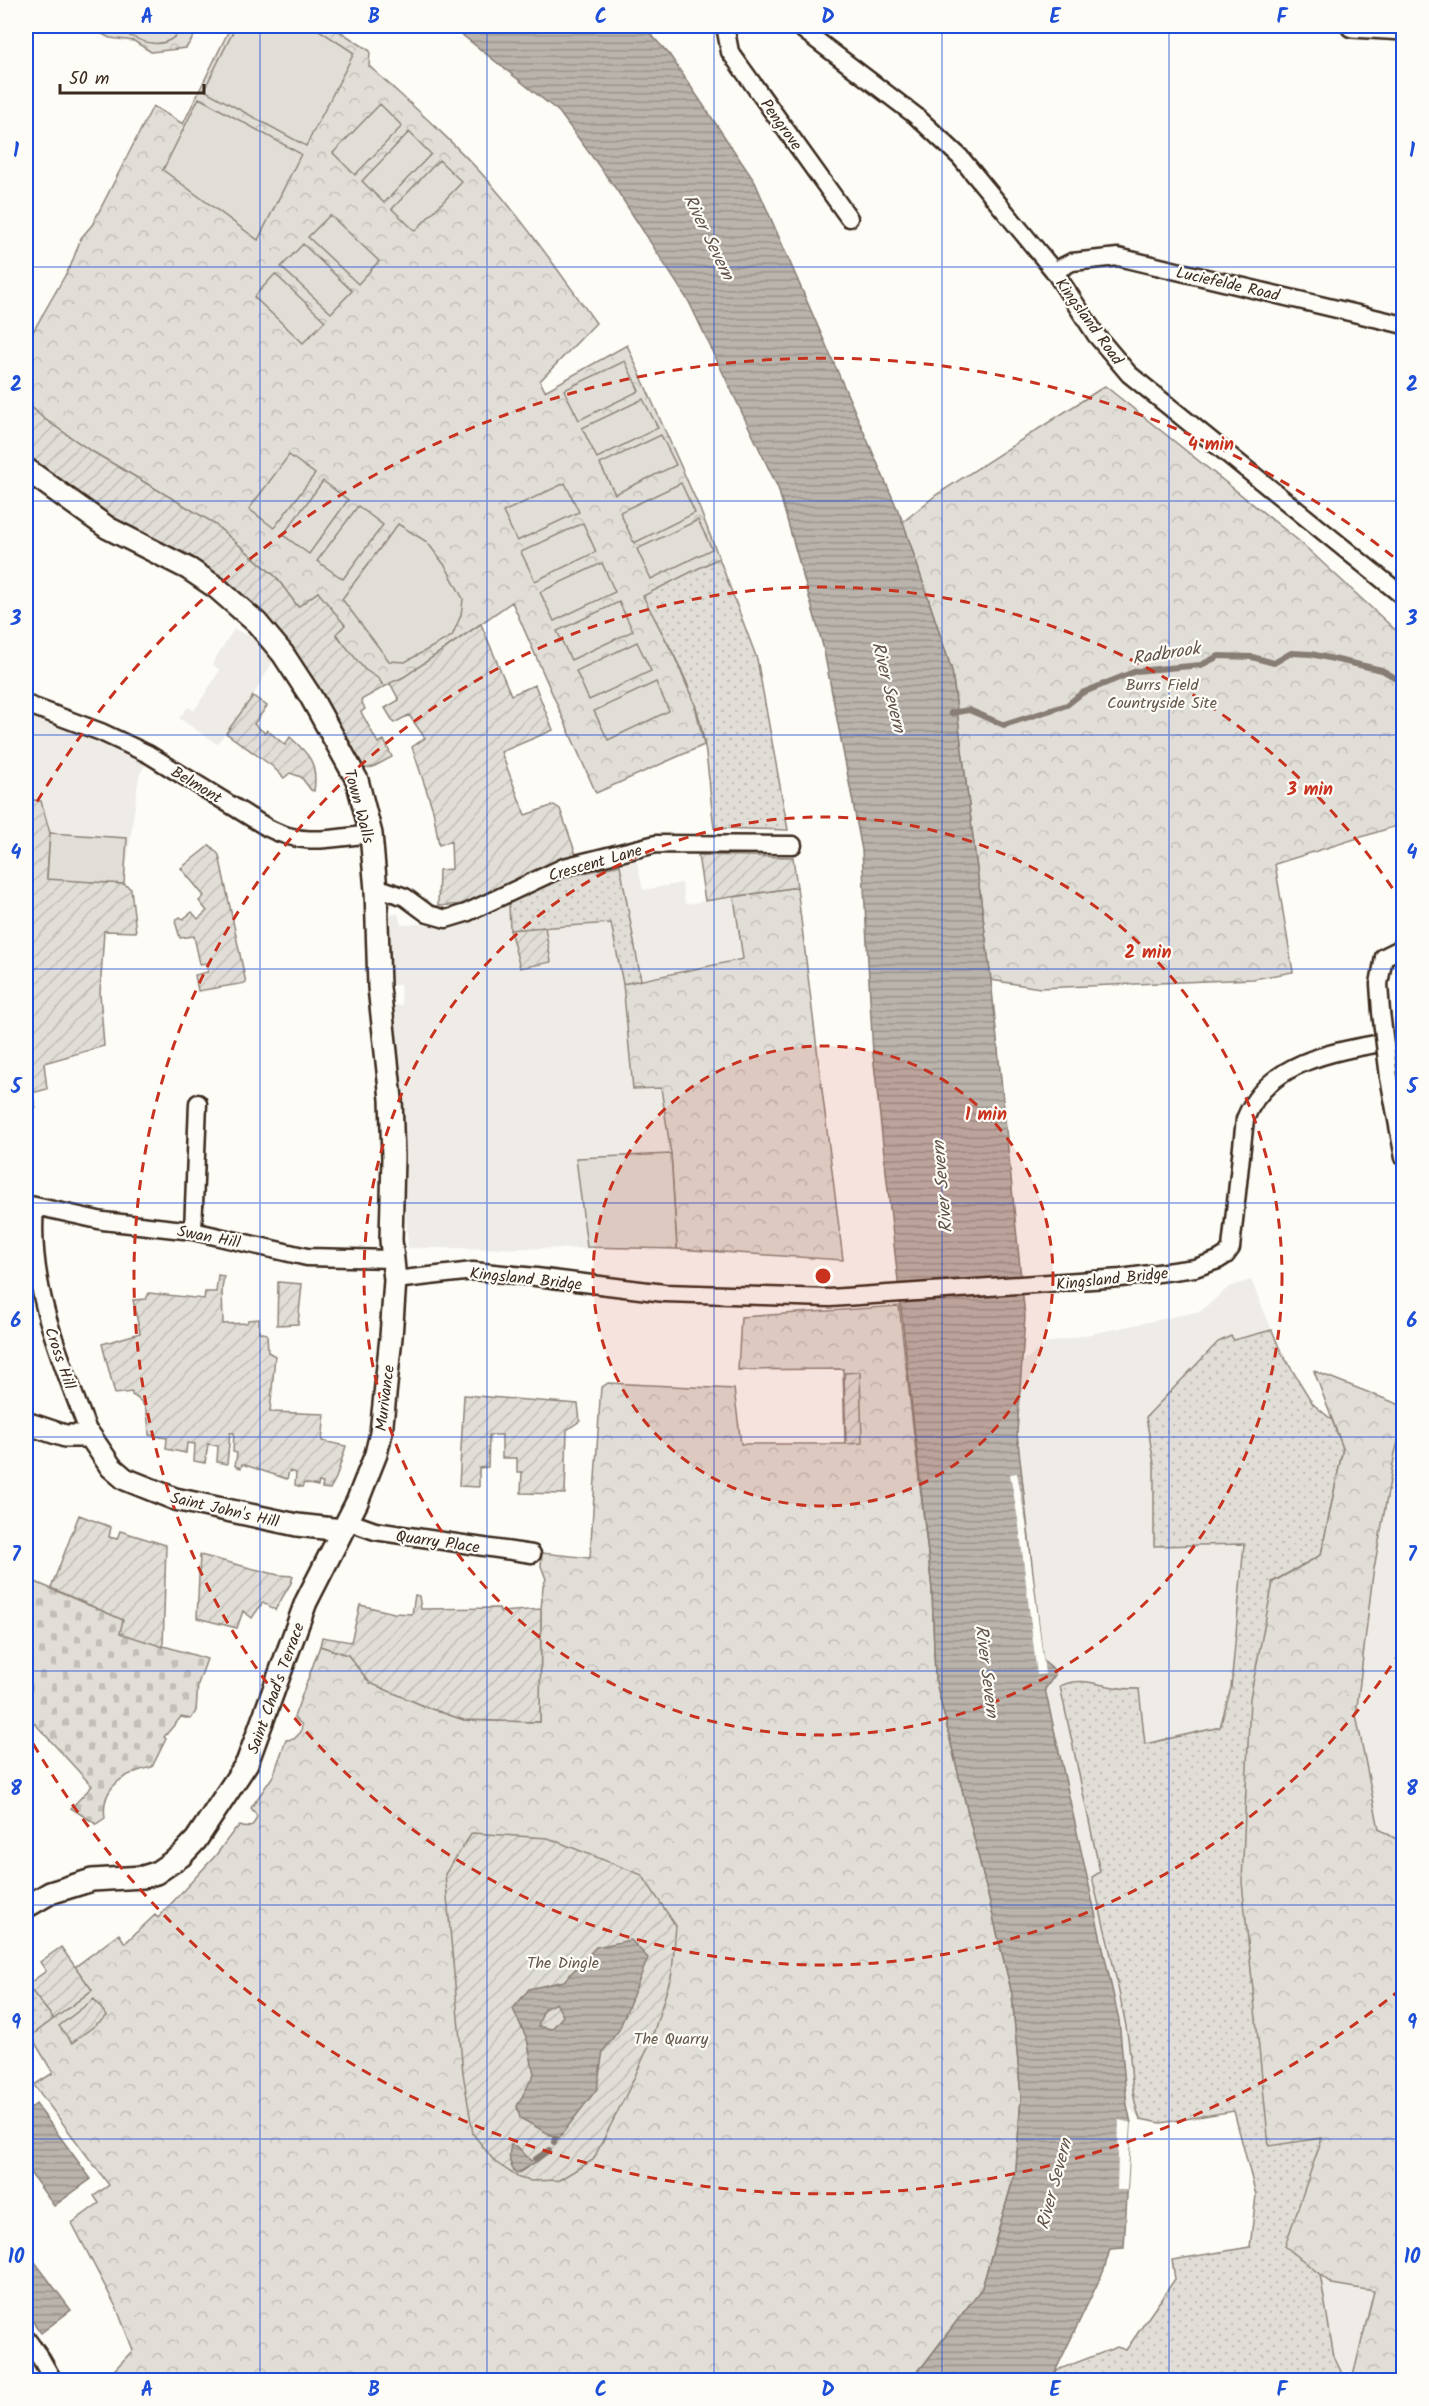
<svg xmlns="http://www.w3.org/2000/svg" width="1429" height="2406" viewBox="0 0 1429 2406" font-family="Kalam,sans-serif">
	<style>
		.built { fill: #efece7 }
		.grass { fill: url(#grass-dots); stroke: #8e847a; stroke-width: 1.5 }
		.forest { fill: url(#forest-crowns); stroke: #8e847a; stroke-width: 1.5 }
		.cemetery { fill: url(#cemetery-stones); stroke: #8e847a; stroke-width: 1.5 }
		.garden { fill: url(#garden-furrows); stroke: #8e847a; stroke-width: 1.5 }
		.pitch { fill: #e1ded7; stroke: #8e847a; stroke-width: 1.5 }
		.water { fill: url(#water-rules); stroke: #887d74; stroke-width: 1.5; fill-rule: evenodd }
		.pier { fill: #fdfcf7 }
		.lines { fill: none; stroke-linecap: round; stroke-linejoin: round }
		.stream { stroke: #887d74; stroke-width: 6 }
		.minor-casing { stroke: #3b2a1e; stroke-width: 21 }
		.tertiary-casing { stroke: #3b2a1e; stroke-width: 26 }
		.minor { stroke: #fdfcf7; stroke-width: 16 }
		.tertiary { stroke: #fdfcf7; stroke-width: 21 }
		.minor-bridge-casing { stroke: #3b2a1e; stroke-width: 21; stroke-linecap: butt }
		.minor-bridge { stroke: #fdfcf7; stroke-width: 16 }
		.grid { fill: none; stroke: #1d4ed8; stroke-width: 1.5; stroke-opacity: 0.55 }
		.ring { fill: none; stroke: #c8321e; stroke-width: 3; stroke-dasharray: 10 8 }
		.labels { text-anchor: middle; stroke-width: 4.5; stroke-linejoin: round; paint-order: stroke }
		.street-label { font-size: 16px; fill: #3b2a1e; stroke: #fdfcf7 }
		.park-label { font-size: 16px; fill: #64574c; stroke: #fdfcf7 }
		.water-label { font-size: 18px; font-style: italic; fill: #615349; stroke: #fdfcf7 }
		.centre { fill: #c8321e; stroke: #fdfcf7; stroke-width: 3 }
		.ring-label { font-size: 18px; text-anchor: middle; font-weight: bold; fill: #c8321e; stroke: #fdfcf7; stroke-width: 4.5; stroke-linejoin: round; paint-order: stroke }
		.neatline { fill: none; stroke: #1d4ed8; stroke-width: 2 }
		.grid-label { font-size: 20px; text-anchor: middle; font-weight: bold; fill: #1d4ed8 }
	</style>
	<defs>
		<pattern id="grass-dots" width="8" height="8" patternUnits="userSpaceOnUse" patternTransform="scale(1.5)"><rect width="8" height="8" fill="#e1ded7"/><path d="M2 2h.1M6 6h.1" fill="none" stroke="#c2bfb8" stroke-width="1.8" stroke-linecap="round"/></pattern>
		<pattern id="forest-crowns" width="20" height="18" patternUnits="userSpaceOnUse" patternTransform="scale(1.5)"><rect width="20" height="18" fill="#e1ded7"/><path d="M2 6a3 3 0 1 1 6 0M12 15a3 3 0 1 1 6 0" fill="none" stroke="#c2bfb8"/></pattern>
		<pattern id="cemetery-stones" width="16" height="16" patternUnits="userSpaceOnUse" patternTransform="scale(1.5)"><rect width="16" height="16" fill="#e1ded7"/><path d="M2 7V4a2 2 0 0 1 4 0v3zM10 15v-3a2 2 0 0 1 4 0v3z" fill="#c2bfb8"/></pattern>
		<pattern id="garden-furrows" width="10" height="10" patternUnits="userSpaceOnUse" patternTransform="scale(1.5)"><rect width="10" height="10" fill="#e1ded7"/><path d="M-1 1l2-2M0 10L10 0M9 11l2-2" fill="none" stroke="#c2bfb8"/></pattern>
		<pattern id="water-rules" width="6" height="5" patternUnits="userSpaceOnUse" patternTransform="scale(1.5)"><rect width="6" height="5" fill="#bbb4ad"/><path d="M0 2.5h6" fill="none" stroke="#99938c"/></pattern>
	</defs>
	<rect width="100%" height="100%" fill="#fdfcf7"/>
	<filter id="ink" filterUnits="userSpaceOnUse"><feTurbulence type="fractalNoise" baseFrequency=".0167" numOctaves="2"/><feDisplacementMap in="SourceGraphic" scale="12" xChannelSelector="R" yChannelSelector="G"/><feConvolveMatrix kernelMatrix="1 2 1 2 8 2 1 2 1" color-interpolation-filters="sRGB"/></filter>
	<g filter="url(#ink)">
		<path class="built" d="M 234,629 L 258,640 L 275,658 L 253,696 L 217,744 L 179,718 L 188,707 L 194,711 L 220,670 L 212,664 Z
			M 26,711 L 36,714 L 148,760 L 139,776 L 124,884 L 47,879 L 50,833 L 41,801 L 26,799 Z
			M 636,858 L 643,890 L 682,883 L 685,904 L 797,887 L 843,1260 L 677,1249 L 408,1248 L 393,1006 L 402,1005 L 400,985 L 390,985 L 383,916 L 398,914 L 401,925 L 419,924 L 450,929 L 562,878 L 620,865 Z
			M 1251,1280 L 1281,1352 L 1313,1404 L 1361,1444 L 1403,1447 L 1403,2380 L 1093,2380 L 1126,2350 L 1175,2279 L 1172,2260 L 1250,2248 L 1256,2195 L 1234,2111 L 1161,2123 L 1140,2119 L 1127,2105 L 1119,2019 L 1045,1688 L 1017,1433 L 1023,1362 L 1047,1343 L 1201,1311 L 1229,1287 Z"/>
		<path class="grass" d="M 719,558 L 757,659 L 788,830 L 714,828 C 709,788 708,743 695,704 C 682,666 661,631 642,596 Z
			M 620,865 L 641,980 L 623,984 L 611,923 L 510,930 L 509,903 L 562,878 Z
			M 1272,1330 L 1281,1352 L 1313,1404 L 1332,1420 L 1343,1448 L 1321,1555 L 1272,1582 L 1355,2056 L 1320,2274 L 1334,2357 L 1345,2380 L 1051,2380 L 1057,2370 L 1117,2347 L 1126,2350 L 1175,2279 L 1172,2260 L 1250,2247 L 1256,2195 L 1234,2111 L 1161,2123 L 1140,2119 C 1130,2094 1132,2065 1128,2038 C 1119,1984 1105,1930 1092,1877 L 1100,1872 L 1060,1686 C 1081,1677 1094,1684 1114,1687 C 1122,1689 1131,1689 1139,1689 L 1145,1744 L 1220,1727 L 1231,1688 L 1244,1544 L 1154,1546 L 1154,1464 L 1146,1417 L 1218,1342 L 1231,1336 L 1234,1340 Z
			M 32,1991 L 54,2019 L 26,2040 L 26,1996 Z"/>
		<path class="forest" d="M 86,26 L 201,26 L 186,48 L 151,52 L 134,41 L 110,38 Z
			M 231,26 L 332,26 L 370,51 L 369,66 C 411,104 454,142 491,184 C 529,228 562,276 596,323 L 540,381 L 545,391 L 627,345 L 699,507 L 719,558 L 643,596 L 675,658 L 695,705 L 704,745 L 596,793 L 512,602 L 404,677 L 384,687 C 378,678 370,675 363,668 C 341,646 329,620 318,592 L 298,607 L 276,577 L 212,522 L 88,449 L 43,418 L 26,402 L 26,344 L 71,265 L 81,238 L 92,225 L 153,106 L 183,124 Z
			M 1105,386 L 1299,541 L 1403,637 L 1403,824 L 1275,864 L 1293,972 L 1253,979 L 1040,988 L 991,980 L 952,671 L 903,522 L 936,495 Z
			M 797,887 L 843,1260 L 677,1249 L 671,1154 L 661,1088 L 633,1089 L 623,984 L 743,959 L 734,897 Z
			M 899,1306 L 932,1589 L 935,1678 L 1012,1994 L 1021,2097 L 1016,2169 L 982,2288 L 912,2380 L 105,2380 L 133,2350 L 117,2309 L 72,2223 L 99,2203 L 94,2196 L 109,2185 L 34,2085 L 53,2073 L 31,2036 L 92,1990 L 75,1967 L 119,1934 L 125,1943 L 155,1915 L 158,1918 L 216,1855 L 235,1829 L 240,1826 C 249,1830 254,1826 257,1816 L 251,1808 L 273,1776 L 286,1740 L 294,1739 L 301,1732 L 302,1725 L 294,1717 L 320,1646 L 348,1655 L 370,1683 L 429,1708 L 464,1720 L 540,1722 L 541,1609 L 543,1586 L 546,1579 L 541,1566 L 542,1553 L 590,1558 L 600,1400 L 601,1388 L 608,1383 L 734,1389 L 741,1444 L 845,1444 L 843,1369 L 738,1370 L 741,1317 Z
			M 1314,1371 L 1403,1406 L 1403,1425 L 1395,1453 L 1373,1574 L 1356,1715 L 1379,1829 L 1403,1843 L 1403,2380 L 1352,2380 L 1374,2291 L 1332,2284 L 1285,2246 L 1322,2138 L 1269,2146 L 1242,1882 L 1250,1698 L 1273,1582 L 1321,1555 L 1343,1448 Z"/>
		<path class="cemetery" d="M 26,1578 L 124,1620 L 121,1633 L 207,1659 L 198,1684 L 196,1711 L 191,1719 L 181,1717 L 164,1737 L 166,1739 L 152,1767 C 125,1773 100,1786 105,1818 L 96,1824 L 71,1808 L 92,1786 L 26,1714 Z"/>
		<path class="garden" d="M 26,402 L 43,418 L 88,449 L 212,522 L 276,577 L 298,607 L 318,592 L 345,625 L 336,634 L 364,669 L 379,679 L 384,687 L 361,700 L 365,709 L 361,712 L 378,743 L 384,740 L 392,757 L 373,767 L 362,769 L 325,698 L 301,662 L 276,629 L 219,575 L 188,554 L 150,538 L 105,514 L 26,459 Z
			M 481,624 L 511,695 L 535,685 L 553,730 L 501,752 L 525,815 L 554,805 L 560,809 L 578,860 L 464,904 L 438,906 L 439,870 L 452,869 L 451,841 L 439,845 L 433,810 L 412,747 L 425,738 L 409,715 L 394,723 L 385,708 L 399,700 L 390,683 L 404,677 Z
			M 253,696 L 267,706 L 254,724 L 265,733 L 267,730 L 285,745 L 290,737 C 310,755 318,764 314,791 L 311,790 L 301,777 L 290,773 L 284,778 L 272,766 L 226,733 Z
			M 26,799 L 41,801 L 50,833 L 47,878 L 124,884 L 131,889 L 136,932 L 104,931 L 100,993 L 104,1046 L 44,1063 L 47,1089 L 32,1093 L 36,1108 L 33,1109 L 32,1145 L 26,1145 Z
			M 210,845 L 219,855 L 246,983 L 198,991 L 195,975 L 208,972 L 206,963 L 200,964 L 194,936 L 180,938 L 175,921 L 180,917 L 183,919 L 192,912 L 198,919 L 207,911 L 199,901 L 204,896 L 181,868 Z
			M 698,855 L 793,857 L 797,887 L 705,901 Z
			M 545,927 L 551,962 L 520,968 L 510,930 Z
			M 218,1275 L 224,1276 L 222,1289 L 223,1324 L 247,1323 L 248,1320 L 259,1319 L 259,1332 L 267,1334 L 268,1352 L 275,1356 L 270,1412 L 325,1414 L 322,1441 L 346,1446 L 336,1478 L 330,1489 L 322,1488 L 323,1483 L 319,1482 L 318,1486 L 304,1483 L 302,1487 L 295,1485 L 296,1473 L 289,1471 L 287,1479 L 242,1464 L 241,1468 L 235,1466 L 237,1453 L 233,1452 L 234,1433 L 230,1433 L 227,1464 L 217,1462 L 218,1446 L 208,1444 L 205,1463 L 194,1461 L 195,1444 L 187,1443 L 186,1453 L 166,1449 L 167,1438 L 149,1435 C 148,1418 149,1403 132,1395 L 132,1392 L 115,1394 L 102,1344 L 140,1333 L 133,1300 L 146,1299 L 149,1293 L 204,1299 L 205,1292 L 216,1292 Z
			M 278,1282 L 302,1284 L 298,1324 L 277,1325 Z
			M 860,1372 L 862,1443 L 846,1444 L 844,1373 Z
			M 464,1395 L 578,1404 L 580,1421 L 567,1430 L 565,1494 L 521,1493 L 522,1472 L 517,1472 L 517,1458 L 502,1458 L 502,1435 L 489,1435 L 488,1467 L 479,1468 L 479,1487 L 459,1486 Z
			M 79,1515 L 111,1527 L 109,1537 L 117,1539 L 120,1531 L 166,1545 L 163,1647 L 120,1633 L 123,1620 L 51,1588 Z
			M 200,1555 L 278,1575 L 293,1576 L 291,1583 L 275,1610 L 263,1602 L 252,1618 L 243,1611 L 237,1628 L 197,1618 Z
			M 415,1595 L 419,1596 L 421,1609 L 499,1608 L 500,1612 L 541,1609 L 540,1722 L 464,1720 L 429,1708 L 370,1683 L 348,1655 L 320,1646 L 322,1637 L 351,1642 L 360,1605 L 394,1613 L 412,1614 Z
			M 472,1833 L 548,1838 L 642,1875 L 676,1926 L 672,1973 L 651,2041 L 629,2089 L 593,2160 L 559,2180 L 531,2181 L 519,2178 L 495,2162 L 473,2134 L 463,2073 L 445,1874 Z
			M 61,1947 L 92,1990 L 54,2019 L 27,1985 L 46,1971 L 40,1962 Z
			M 94,1999 L 107,2016 L 72,2043 L 59,2026 Z"/>
		<path class="pitch" d="M 112,26 L 184,26 C 164,57 137,40 112,26 Z
			M 236,26 L 313,26 L 354,53 L 306,146 L 204,90 Z
			M 199,98 L 301,154 L 258,240 L 163,170 Z
			M 380,104 L 402,126 L 355,175 L 333,153 Z
			M 409,132 L 431,154 L 384,203 L 362,181 Z
			M 439,160 L 462,182 L 415,231 L 392,209 Z
			M 330,215 L 379,261 L 358,284 L 308,237 Z
			M 303,244 L 352,291 L 331,313 L 281,267 Z
			M 275,274 L 325,321 L 303,343 L 254,297 Z
			M 625,361 L 639,391 L 579,420 L 564,390 Z
			M 643,399 L 658,428 L 597,458 L 582,428 Z
			M 661,435 L 676,465 L 615,494 L 600,464 Z
			M 289,455 L 315,474 L 274,528 L 249,509 Z
			M 323,481 L 348,500 L 309,554 L 283,535 Z
			M 565,483 L 579,512 L 517,541 L 503,512 Z
			M 681,483 L 695,513 L 634,543 L 620,512 Z
			M 358,506 L 383,525 L 343,579 L 317,561 Z
			M 698,520 L 712,549 L 651,579 L 637,549 Z
			M 583,523 L 596,552 L 535,581 L 521,552 Z
			M 398,524 L 427,542 L 446,567 L 463,599 L 461,615 L 452,636 L 405,662 L 389,661 L 342,599 Z
			M 602,563 L 615,592 L 554,621 L 540,592 Z
			M 619,602 L 633,631 L 571,660 L 557,631 Z
			M 637,642 L 651,671 L 589,700 L 576,671 Z
			M 656,682 L 669,711 L 608,740 L 594,711 Z
			M 50,833 L 127,838 L 124,884 L 47,879 Z
			M 671,1154 L 677,1249 L 587,1247 L 576,1158 Z"/>
		<path class="water" d="M 451,26 L 643,26 L 669,54 L 755,182 L 903,522 L 952,671 L 991,980 L 1025,1317 L 1017,1433 L 1043,1661 L 1054,1670 L 1055,1675 L 1045,1689 L 1119,2020 L 1127,2105 L 1131,2123 L 1124,2248 L 1110,2249 L 1104,2270 L 1051,2380 L 912,2380 L 982,2288 L 1016,2169 L 1021,2097 L 1012,1994 L 935,1678 L 932,1589 L 873,1054 L 862,850 L 823,646 L 778,488 L 689,302 L 616,189 L 559,112 Z
			M 631,1940 L 648,1958 L 619,2030 L 603,2051 L 597,2089 L 558,2139 L 520,2118 L 517,2106 L 534,2074 L 527,2039 L 513,2009 L 529,1989 L 564,1981 L 596,1947 ZM 556,2003 L 563,2016 L 552,2029 L 538,2026 L 544,2009 Z
			M 36,2104 L 91,2179 L 54,2206 L 26,2167 L 26,2112 Z
			M 511,2145 L 518,2147 L 531,2161 L 535,2158 L 537,2161 L 517,2174 C 509,2167 508,2155 511,2145 Z
			M 32,2258 L 71,2310 L 41,2333 L 26,2312 L 26,2263 Z"/>
		<path class="pier" d="M 1017,1473 L 1026,1523 L 1045,1674 L 1037,1675 L 1019,1525 L 1010,1474 Z
			M 1119,2120 L 1131,2123 L 1127,2190 L 1117,2190 Z"/>
		<g class="lines">
			<path class="stream" d="M 951,713 L 969,710 L 1004,725 L 1067,705 L 1082,693 L 1136,671 L 1201,665 L 1219,656 L 1252,657 L 1274,663 L 1291,653 L 1311,654 L 1382,670 L 1404,683
				M 554,2142 L 555,2138
				M 536,2159 L 549,2150"/>
			<g class="minor-casing">
				<path id="minor" d="M 725,26 L 730,52 L 849,218
					M 798,26 L 916,116 L 960,157 L 1054,271 L 1096,335 L 1129,374 L 1404,597
					M 1054,271 L 1072,262 L 1118,257 L 1404,325
					M 26,704 L 101,732 L 148,754 L 268,828 C 305,847 331,838 371,834
					M 376,890 L 385,890 L 405,897 L 428,914 L 446,919 L 466,913 L 564,867 L 656,844 L 793,845
					M 1381,1012 L 1379,984 L 1384,957 L 1404,947
					M 1389,1077 L 1404,1158
					M 26,1204 L 103,1221 L 193,1231 L 307,1257 L 392,1259
					M 35,1207 C 28,1288 62,1362 90,1436
					M 193,1231 L 198,1103
					M 395,1280 L 473,1271 L 536,1277 L 664,1293 L 830,1298 L 1121,1278 L 1195,1268 L 1218,1260 L 1226,1255 L 1231,1248 L 1245,1119 C 1270,1056 1345,1050 1404,1039
					M 347,1521 L 375,1531 L 532,1554
					M 26,2338 L 41,2359 L 53,2380"/>
			</g>
			<g class="tertiary-casing">
				<path id="tertiary" d="M 1352,26 L 1404,29
					M 26,469 L 108,528 L 189,569 L 217,588 L 257,623 L 283,654 L 311,697 L 357,780 L 371,834 L 376,890 L 379,987 L 391,1099 L 393,1157 L 391,1240 L 395,1280 L 391,1337 L 381,1433 L 376,1454 L 357,1502 L 306,1602 L 247,1763 L 196,1840 L 181,1856 L 156,1873 L 143,1877 L 92,1880 L 50,1893 L 26,1907
					M 26,1423 L 65,1436 L 90,1436 L 111,1467 L 125,1479 L 175,1499 L 297,1525 L 342,1530"/>
			</g>
			<use href="#minor" class="minor"/>
			<use href="#tertiary" class="tertiary"/>
			<g class="minor-bridge-casing">
				<path id="minor-bridge" d="M 1381,1012 L 1389,1077"/>
			</g>
			<use href="#minor-bridge" class="minor-bridge"/>
		</g>
	</g>
	<path class="grid" d="M 260,26 L 260,2380M 487,26 L 487,2380M 714,26 L 714,2380M 942,26 L 942,2380M 1169,26 L 1169,2380M 26,267 L 1404,267M 26,501 L 1404,501M 26,735 L 1404,735M 26,969 L 1404,969M 26,1203 L 1404,1203M 26,1437 L 1404,1437M 26,1671 L 1404,1671M 26,1905 L 1404,1905M 26,2139 L 1404,2139"/>
	<circle cx="823" cy="1276" r="230" fill="#c8321e" fill-opacity=".12"/>
	<g class="ring">
		<circle cx="823" cy="1276" r="230"/>
		<circle cx="823" cy="1276" r="459"/>
		<path d="M1401 1651A689 689 0 1 1 1401 901"/>
		<path d="M1401 1989A918 918 0 0 1 28 1735M28 817A918 918 0 0 1 1401 563"/>
	</g>
	<g class="labels">
		<g class="street-label">
			<text transform="translate(782 124) rotate(54)" y="6">Pengrove</text>
			<text transform="translate(1228 283) rotate(13)" y="6">Luciefelde Road</text>
			<text transform="translate(1090 321) rotate(54)" y="6">Kingsland Road</text>
			<text transform="translate(197 784) rotate(31)" y="6">Belmont</text>
			<text transform="translate(360 806) rotate(75)" y="6">Town Walls</text>
			<text transform="translate(595 862) rotate(-16)" y="6">Crescent Lane</text>
			<text transform="translate(209 1236) rotate(11)" y="6">Swan Hill</text>
			<text transform="translate(526 1278) rotate(6)" y="6">Kingsland Bridge</text>
			<text transform="translate(1112 1278) rotate(-6)" y="6">Kingsland Bridge</text>
			<text transform="translate(61 1358) rotate(71)" y="6">Cross Hill</text>
			<text transform="translate(384 1398) rotate(-83)" y="6">Murivance</text>
			<text transform="translate(225 1509) rotate(13)" y="6">Saint John's Hill</text>
			<text transform="translate(438 1541) rotate(8)" y="6">Quarry Place</text>
			<text transform="translate(275 1688) rotate(-70)" y="6">Saint Chad's Terrace</text>
		</g>
		<g class="park-label">
			<text x="1162" y="690">Burrs Field<tspan x="1162" dy="18">Countryside Site</tspan></text>
			<text x="563" y="1968">The Dingle</text>
			<text x="671" y="2044">The Quarry</text>
		</g>
		<g class="water-label">
			<text transform="translate(709 237) rotate(64)" y="6">River Severn</text>
			<text transform="translate(1166 653) rotate(-9)" y="6">Radbrook</text>
			<text transform="translate(889 687) rotate(76)" y="6">River Severn</text>
			<text transform="translate(942 1187) rotate(-95)" y="6">River Severn</text>
			<text transform="translate(987 1671) rotate(83)" y="6">River Severn</text>
			<text transform="translate(1054 2184) rotate(-75)" y="6">River Severn</text>
		</g>
	</g>
	<circle cx="823" cy="1276" r="9" class="centre"/>
	<g class="ring-label">
		<text x="1211" y="450">4 min</text>
		<text x="1310" y="795">3 min</text>
		<text x="1148" y="958">2 min</text>
		<text x="986" y="1120">1 min</text>
	</g>
	<rect width="1429" height="2406" fill="none" stroke="#fdfcf7" stroke-width="66"/>
	<path d="M60 84v9h144v-9" fill="none" stroke="#3b2a1e" stroke-width="3"/>
	<text x="69" y="84" font-size="18" fill="#3b2a1e" stroke="#fdfcf7" stroke-width="4.5" paint-order="stroke">50 m</text>
	<rect x="33" y="33" width="1363" height="2340" class="neatline"/>
	<g class="grid-label">
		<text x="147" y="23">A</text>
		<text x="374" y="23">B</text>
		<text x="601" y="23">C</text>
		<text x="828" y="23">D</text>
		<text x="1055" y="23">E</text>
		<text x="1282" y="23">F</text>
		<text x="16" y="157">1</text>
		<text x="1412" y="157">1</text>
		<text x="16" y="391">2</text>
		<text x="1412" y="391">2</text>
		<text x="16" y="625">3</text>
		<text x="1412" y="625">3</text>
		<text x="16" y="859">4</text>
		<text x="1412" y="859">4</text>
		<text x="16" y="1093">5</text>
		<text x="1412" y="1093">5</text>
		<text x="16" y="1327">6</text>
		<text x="1412" y="1327">6</text>
		<text x="16" y="1561">7</text>
		<text x="1412" y="1561">7</text>
		<text x="16" y="1795">8</text>
		<text x="1412" y="1795">8</text>
		<text x="16" y="2029">9</text>
		<text x="1412" y="2029">9</text>
		<text x="16" y="2263">10</text>
		<text x="1412" y="2263">10</text>
		<text x="147" y="2396">A</text>
		<text x="374" y="2396">B</text>
		<text x="601" y="2396">C</text>
		<text x="828" y="2396">D</text>
		<text x="1055" y="2396">E</text>
		<text x="1282" y="2396">F</text>
	</g>
</svg>
